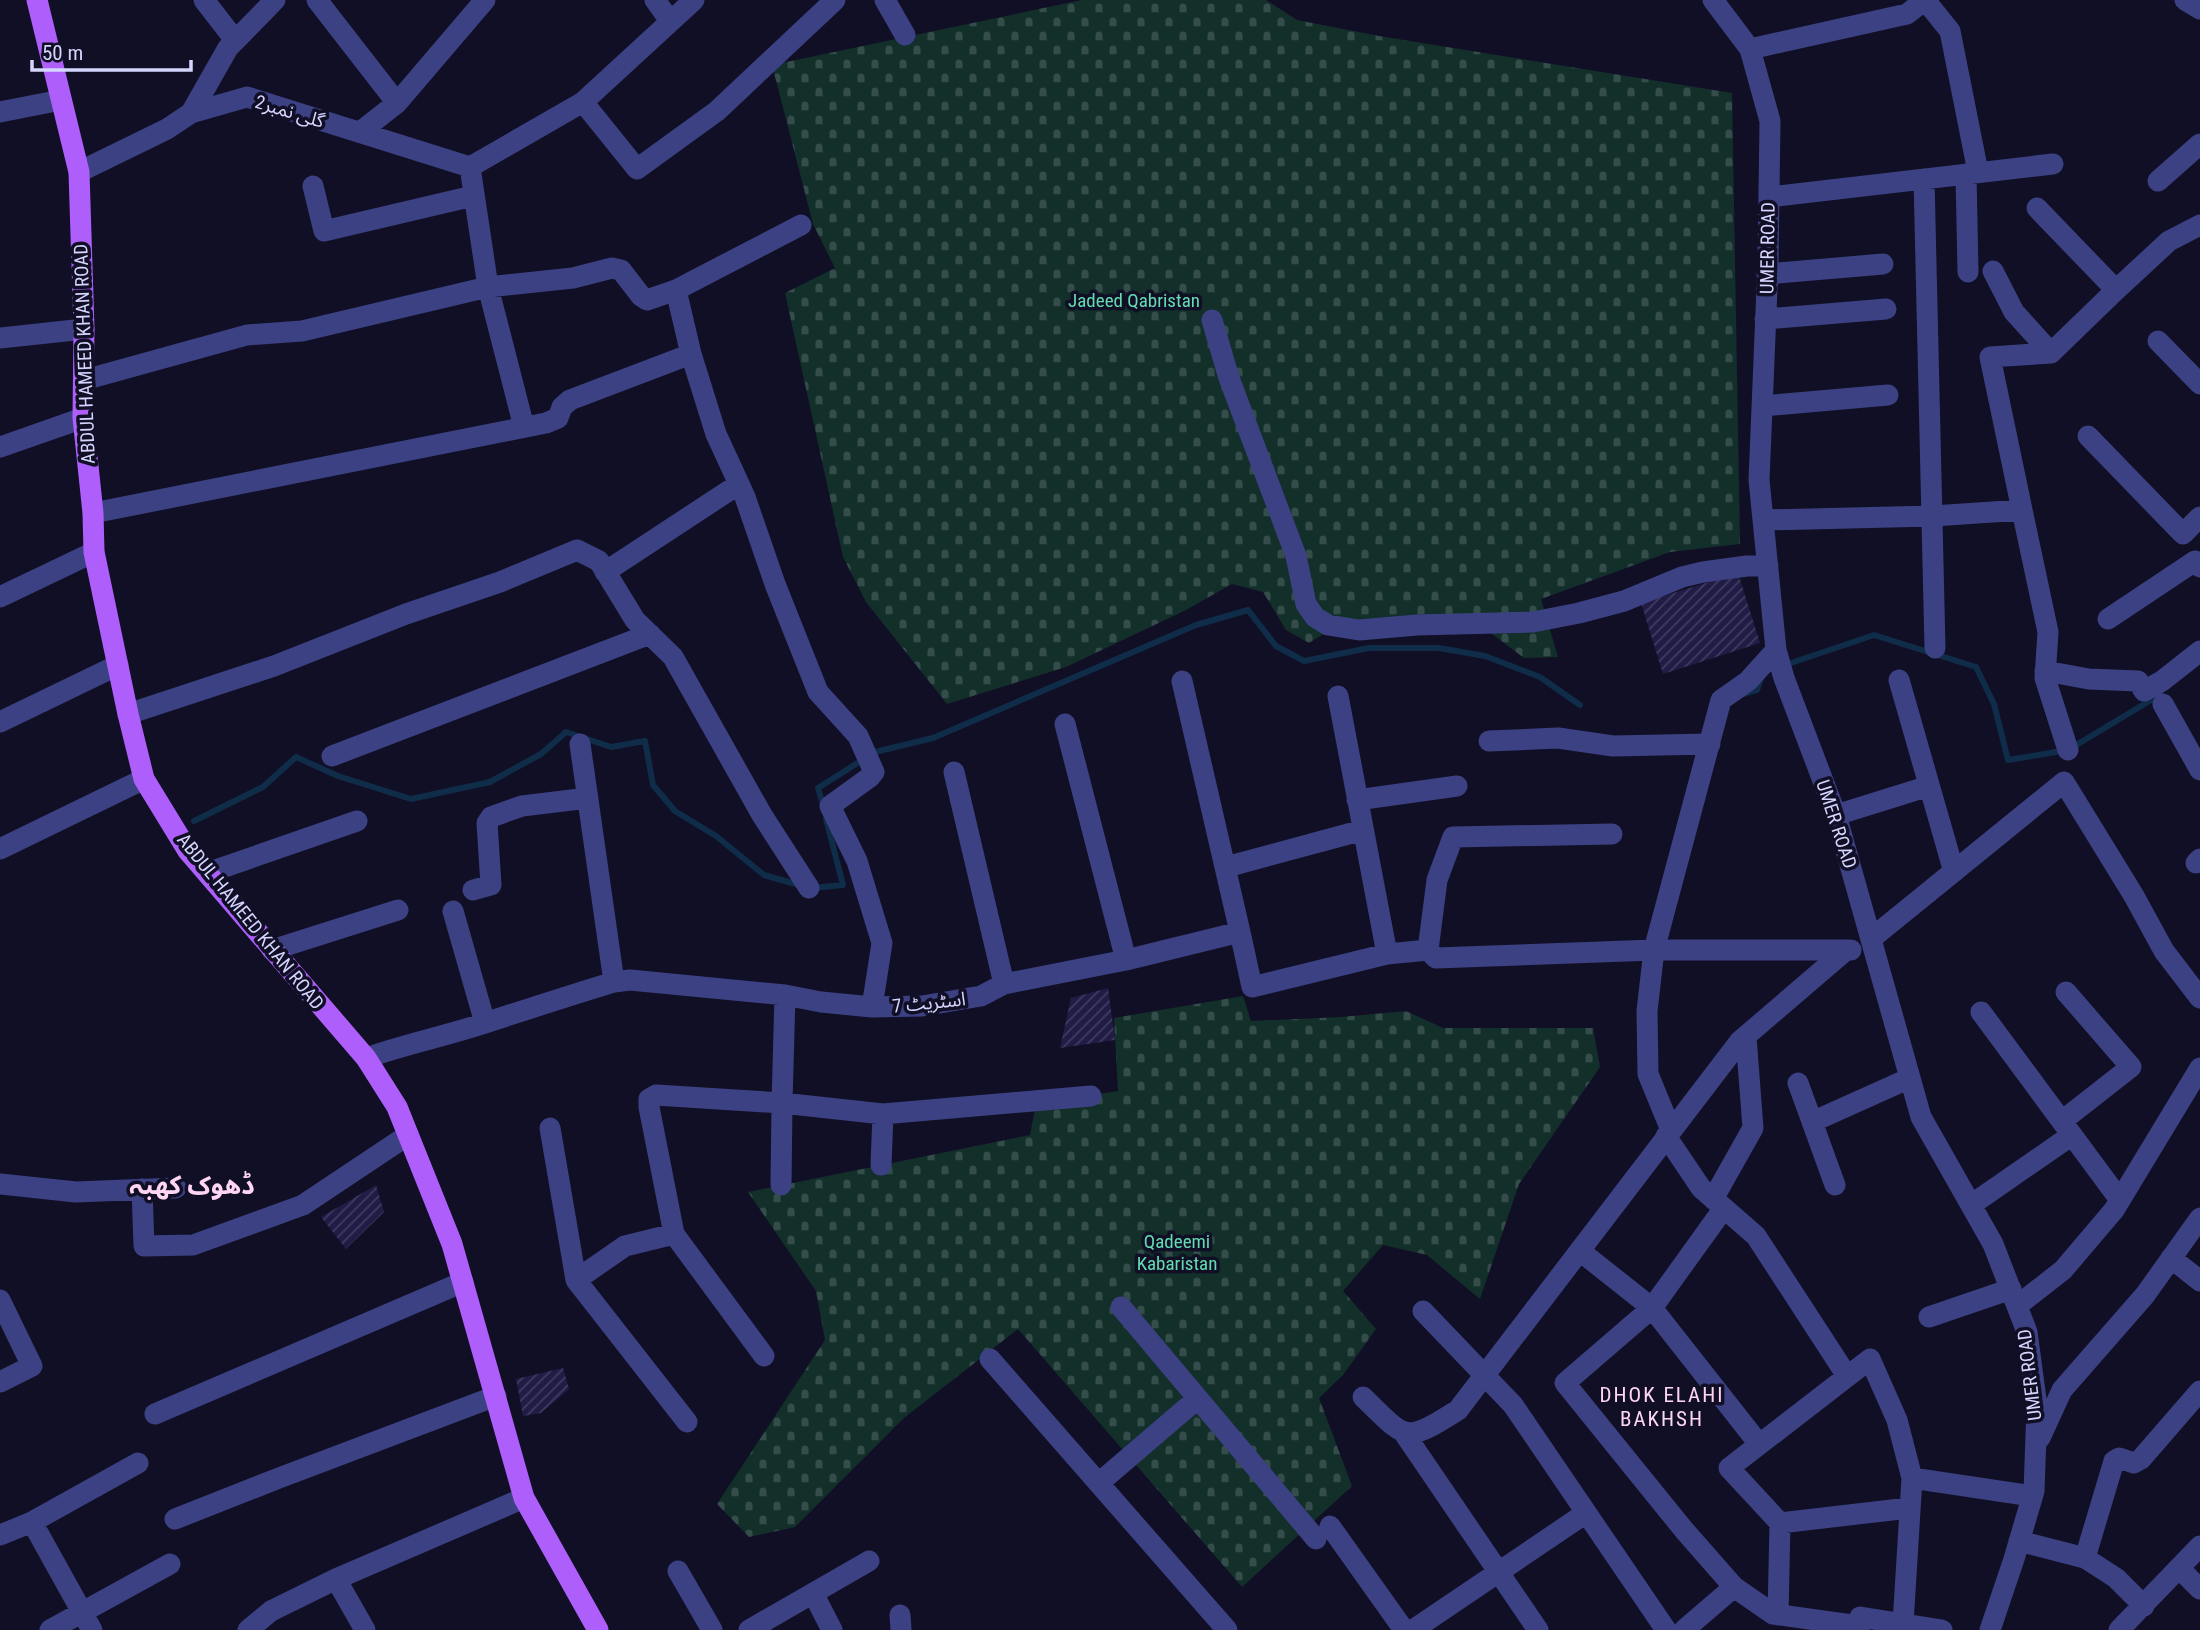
<svg xmlns="http://www.w3.org/2000/svg" width="2200" height="1630" viewBox="0 0 2200 1630" font-family="'Roboto Condensed','Noto Sans Arabic',sans-serif">
	<style>
		.cemetery { fill: url(#cemetery-stones) }
		.lines { fill: none; stroke-linecap: round; stroke-linejoin: round }
		.stream { stroke: #0f2c49; stroke-width: 6 }
		.building { fill: url(#building-hatch) }
		.minor { stroke: #3c4183; stroke-width: 21 }
		.major { stroke: #ae5ffb; stroke-width: 21 }
		.labels { text-anchor: middle; stroke-width: 7; stroke-linejoin: round; paint-order: stroke }
		.street-label { font-size: 19px; fill: #d5d5fe; stroke: #110f25 }
		.park-label { font-size: 19px; fill: #62dcb0; stroke: #110f25 }
		.neighbourhood-label { font-size: 21px; letter-spacing: 2px; fill: #fed6f4; stroke: #110f25 }
		.district-label { font-size: 26px; font-weight: bold; fill: #fed6f4; stroke: #110f25 }
	</style>
	<defs>
		<pattern id="cemetery-stones" width="16" height="16" patternUnits="userSpaceOnUse" patternTransform="scale(1.75)"><rect width="16" height="16" fill="#132f2a"/><path d="M2 7V4a2 2 0 0 1 4 0v3zM10 15v-3a2 2 0 0 1 4 0v3z" fill="#344c4a"/></pattern>
		<pattern id="building-hatch" width="6" height="6" patternUnits="userSpaceOnUse" patternTransform="scale(1.75)"><rect width="6" height="6" fill="#201c45"/><path d="M-1 1l2-2M0 6l6-6M5 7l2-2" fill="none" stroke="#403c61"/></pattern>
	</defs>
	<rect width="100%" height="100%" fill="#110f25"/>
	<path class="cemetery" d="M 1082,0 L 1266,0 L 1297,20 L 1379,36 L 1732,93 L 1740,544 L 1670,552 L 1541,599 L 1558,657 L 1524,658 L 1483,627 L 1340,624 L 1309,643 L 1286,630 L 1263,592 L 1232,584 L 1186,610 L 1066,667 L 947,704 L 866,602 L 843,557 L 785,293 L 835,268 L 813,224 L 772,65 Z
		M 1243,996 L 1251,1021 L 1341,1017 L 1406,1011 L 1443,1028 L 1593,1028 L 1600,1067 L 1519,1184 L 1480,1299 L 1427,1255 L 1383,1245 L 1343,1291 L 1376,1329 L 1343,1375 L 1319,1398 L 1352,1486 L 1242,1587 L 1018,1329 L 904,1418 L 795,1527 L 749,1537 L 717,1504 L 825,1340 L 816,1291 L 748,1192 L 1030,1135 L 1036,1104 L 1118,1091 L 1114,1018 Z"/>
	<g class="lines">
		<path class="stream" d="M 1785,665 L 1874,635 L 1976,667 L 1994,704 L 2008,760 L 2068,750 L 2161,694
			M 1744,694 L 1757,690 L 1761,678
			M 823,805 L 818,788 L 875,752 L 933,738 L 1196,625 L 1248,610 L 1276,646 L 1304,661 L 1369,648 L 1439,648 L 1485,656 L 1540,677 L 1580,705
			M 194,821 L 263,787 L 296,757 L 338,776 L 411,799 L 490,782 L 541,754 L 566,732 L 611,747 L 645,741 L 653,785 L 675,811 L 716,836 L 764,875 L 799,885
			M 813,888 L 843,885 L 826,819"/>
	</g>
	<path class="building" d="M 1738,573 L 1760,643 L 1663,674 L 1641,603 Z
		M 1108,988 L 1115,1040 L 1060,1048 L 1071,998 Z
		M 376,1185 L 384,1212 L 346,1249 L 321,1217 Z
		M 563,1368 L 569,1389 L 541,1413 L 523,1416 L 516,1379 Z"/>
	<g class="lines">
		<path class="minor" d="M 204,0 L 235,40
			M 317,0 L 397,103
			M 655,0 L 670,21
			M 885,0 L 905,35
			M 1713,0 L 1750,49 L 1770,121 L 1768,264 L 1759,480 L 1776,650 L 1784,678 L 1836,815 L 1921,1117 L 1993,1244 L 2027,1332 L 2037,1407 L 2034,1491 L 2014,1559 L 1990,1630
			M 1925,0 L 1950,31 L 1978,172
			M 2185,0 L 2200,9
			M 1750,49 L 1907,14 L 1925,0
			M 583,102 L 637,169 L 717,111 L 835,0
			M 0,112 L 61,100
			M 191,113 L 228,48 L 275,0
			M 360,132 L 397,103 L 485,0
			M 470,167 L 583,102 L 694,0
			M 470,167 L 488,287 L 524,427
			M 79,172 L 167,129 L 191,113 L 247,97 L 470,167
			M 1966,174 L 1968,272
			M 1924,179 L 1935,648
			M 2158,181 L 2200,144
			M 313,186 L 324,231 L 473,196
			M 1769,197 L 2053,164
			M 2037,208 L 2116,290 L 2169,241 L 2200,225
			M 1993,271 L 2014,312 L 2051,353
			M 1767,274 L 1883,264
			M 676,290 L 691,354 L 716,434 L 745,497 L 775,584 L 818,692 L 858,736 L 874,772 L 870,777 L 830,806 L 857,861 L 882,943 L 872,1007
			M 1765,319 L 1886,309
			M 1212,320 L 1229,378 L 1296,556 L 1306,604 L 1315,617 L 1328,625 L 1359,630 L 1417,625 L 1533,622 L 1579,613 L 1624,601 L 1682,577 L 1703,572 L 1747,566 L 1768,566
			M 0,338 L 84,329
			M 2158,341 L 2200,384
			M 84,380 L 247,335 L 302,331 L 488,287 L 573,278 L 612,268 L 621,270 L 641,296 L 647,300 L 676,290 L 801,225
			M 1762,406 L 1888,395
			M 2088,436 L 2183,534 L 2200,517
			M 0,447 L 83,418
			M 2022,510 L 1990,357 L 2051,353 L 2116,290
			M 93,513 L 546,423 L 558,418 L 562,407 L 570,400 L 691,354
			M 1763,520 L 1933,516 L 2022,510 L 2048,632 L 2045,678 L 2068,750
			M 605,572 L 739,484
			M 0,597 L 94,552
			M 2108,619 L 2195,561 L 2200,567
			M 2045,671 L 2089,679 L 2138,681 L 2144,691 L 2162,681 L 2200,651
			M 1899,680 L 1954,872
			M 1338,696 L 1387,954
			M 2163,704 L 2200,770
			M 128,714 L 274,666 L 406,614 L 500,582 L 577,550 L 599,561 L 635,620 L 673,657 L 762,815 L 809,888
			M 0,722 L 118,665
			M 1065,724 L 1126,960
			M 1489,741 L 1558,738 L 1613,746 L 1710,744
			M 580,744 L 614,982
			M 332,756 L 650,634
			M 954,772 L 1004,984
			M 1357,800 L 1457,786
			M 1836,815 L 1929,786
			M 0,849 L 144,779
			M 2196,863 L 2200,859
			M 1226,867 L 1363,830
			M 207,873 L 357,821
			M 473,890 L 491,885 L 487,823 L 491,817 L 522,806 L 588,798
			M 453,911 L 485,1023
			M 1240,932 L 1252,987 L 1387,954 L 1428,950 L 1436,958 L 1654,950 L 1851,950
			M 1872,938 L 2064,782 L 2134,896 L 2164,951 L 2200,998
			M 272,950 L 398,910
			M 1428,950 L 1437,880 L 1453,837 L 1612,834
			M 785,995 L 782,1103 L 883,1114 L 1091,1096
			M 1981,1012 L 2120,1200
			M 366,1058 C 405,1044 446,1036 485,1023 C 528,1009 571,995 614,982 L 630,980 L 785,995 L 821,1002 L 872,1007 L 922,1006 L 981,996 L 1004,984 L 1126,960 L 1240,932 L 1182,681
			M 1798,1083 L 1835,1185
			M 2062,1121 L 2131,1067 L 2066,992
			M 1812,1122 L 1910,1078
			M 550,1128 L 576,1280 L 625,1246 L 674,1234 L 649,1107 L 649,1099 L 656,1095 L 782,1103 L 781,1185
			M 1671,1130 L 1648,1074 L 1647,1011 L 1654,950 L 1721,700 L 1748,681 L 1776,650
			M 1666,1136 L 1701,1188 L 1756,1236 L 1847,1376
			M 881,1165 L 883,1114
			M 0,1184 L 76,1192 L 176,1188
			M 142,1189 L 144,1246 L 193,1245 L 303,1205 L 408,1135
			M 1713,1199 L 1753,1128 L 1746,1037
			M 1971,1205 L 2072,1135
			M 1724,1208 L 1652,1308 L 1565,1383 L 1684,1530 L 1734,1587 L 1773,1614 L 1859,1626
			M 674,1234 L 764,1356
			M 1580,1251 L 1652,1308 L 1759,1444
			M 2171,1258 L 2200,1281
			M 576,1280 L 687,1422
			M 0,1300 L 32,1366 L 0,1382
			M 2017,1306 L 2063,1270 L 2114,1210 L 2200,1068
			M 1121,1307 L 1316,1539
			M 1423,1311 L 1513,1405 L 1666,1630
			M 1929,1317 L 2011,1289
			M 990,1359 L 1227,1630
			M 1363,1397 C 1407,1440 1404,1444 1458,1410 L 1740,1041 L 1845,951
			M 155,1414 L 463,1282
			M 1404,1433 L 1538,1630
			M 2040,1438 L 2062,1390 L 2145,1295 L 2200,1218
			M 1912,1478 L 2032,1496
			M 1099,1483 L 1197,1399
			M 175,1519 L 279,1478 L 496,1396
			M 32,1522 L 138,1463
			M 1780,1523 L 1909,1508
			M 1330,1526 L 1404,1630
			M 0,1535 L 32,1522 L 92,1630
			M 2019,1541 L 2085,1558 L 2116,1578 L 2144,1606
			M 2085,1558 L 2114,1461 L 2119,1458 L 2134,1463 L 2141,1459 L 2200,1391
			M 2179,1568 L 2200,1589
			M 678,1571 L 712,1630
			M 336,1579 L 365,1630
			M 813,1593 L 832,1630
			M 900,1615 L 901,1630
			M 1778,1615 L 1780,1523 L 1729,1468 L 1870,1359 L 1897,1420 L 1912,1478 L 1903,1624
			M 50,1630 L 170,1564
			M 248,1630 L 271,1611 L 336,1579 L 524,1498
			M 749,1630 L 869,1561
			M 1413,1630 L 1586,1513
			M 1684,1630 L 1734,1587
			M 1859,1630 L 1860,1617 L 1942,1630
			M 2119,1630 L 2200,1546"/>
		<path class="major" d="M 37,0 L 79,172 L 84,329 L 83,418 L 93,513 L 94,552 L 128,714 L 144,779 L 188,851 L 366,1058 L 397,1107 L 452,1244 L 524,1498 L 598,1630"/>
	</g>
	<g class="labels">
		<g class="street-label">
			<text transform="translate(290 111) rotate(17)" y="7">گلی نمبر2</text>
			<text transform="translate(1767 248) rotate(-89)" y="7">UMER ROAD</text>
			<text transform="translate(84 354) rotate(-92)" y="7">ABDUL HAMEED KHAN ROAD</text>
			<text transform="translate(1837 824) rotate(72)" y="7">UMER ROAD</text>
			<text transform="translate(251 921) rotate(51)" y="7">ABDUL HAMEED KHAN ROAD</text>
			<text transform="translate(929 1002) rotate(-6)" y="7">اسٹریٹ 7</text>
			<text transform="translate(2029 1375) rotate(-97)" y="7">UMER ROAD</text>
		</g>
		<g class="park-label">
			<text x="1134" y="307">Jadeed Qabristan</text>
			<text x="1177" y="1248">Qadeemi<tspan x="1177" dy="22">Kabaristan</tspan></text>
		</g>
		<g class="neighbourhood-label">
			<text x="1662" y="1402">DHOK ELAHI<tspan x="1662" dy="24">BAKHSH</tspan></text>
		</g>
		<g class="district-label">
			<text x="192" y="1194">ڈھوک کھبہ</text>
		</g>
	</g>
	<path d="M32 60v10h159v-10" fill="none" stroke="#d5d5fe" stroke-width="3.5"/>
	<text x="42" y="60" font-size="21" fill="#d5d5fe" stroke="#110f25" stroke-width="5" paint-order="stroke">50 m</text>
</svg>
